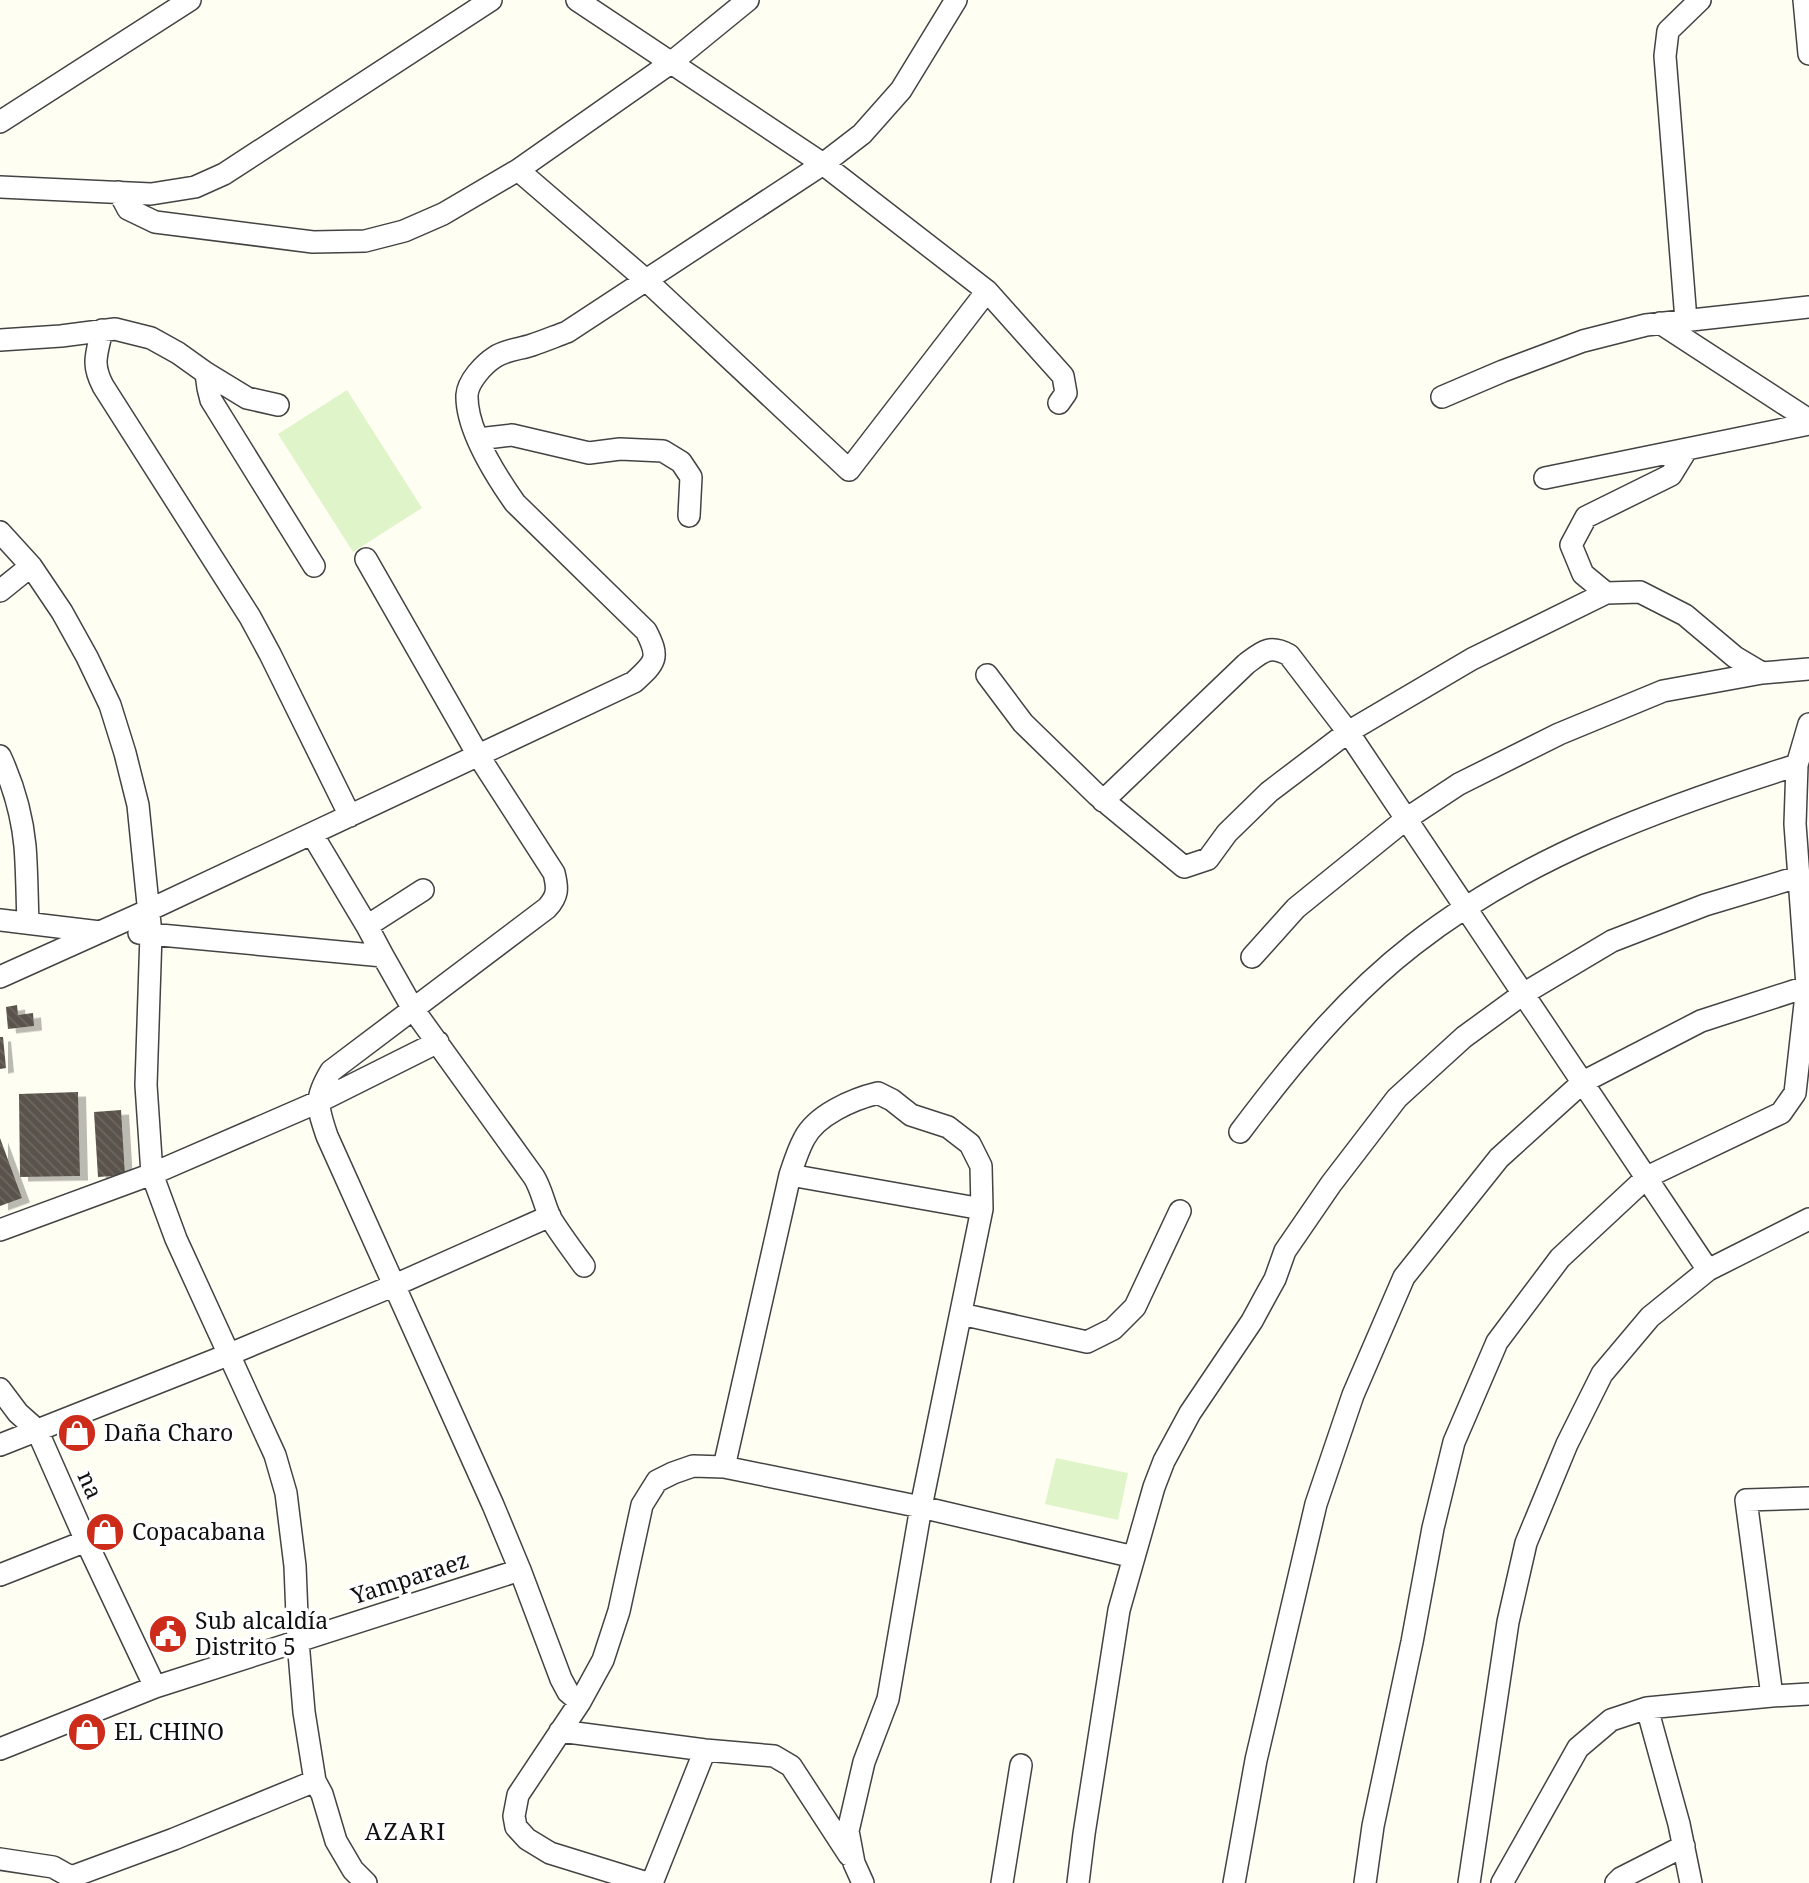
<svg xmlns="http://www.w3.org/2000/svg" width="1809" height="1883" viewBox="0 0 1809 1883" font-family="'Noto Serif',serif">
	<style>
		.pitch { fill: #e0f4ca }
		.building { fill: url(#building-back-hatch); filter: url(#shadow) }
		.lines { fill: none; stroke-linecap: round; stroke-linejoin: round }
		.minor-casing { stroke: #434343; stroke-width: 24 }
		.minor { stroke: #fff; stroke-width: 21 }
		.labels { text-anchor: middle; stroke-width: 7; stroke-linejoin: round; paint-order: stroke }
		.poi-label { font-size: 23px; fill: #101010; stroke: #fff; text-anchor: start }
		.street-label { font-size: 23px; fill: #101010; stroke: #fff }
		.neighbourhood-label { font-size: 24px; letter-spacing: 2px; fill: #101010; stroke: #fff }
	</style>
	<defs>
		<pattern id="building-back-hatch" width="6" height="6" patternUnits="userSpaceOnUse" patternTransform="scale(1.75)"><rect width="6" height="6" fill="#5a534b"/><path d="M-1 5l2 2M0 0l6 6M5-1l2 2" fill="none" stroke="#6d6761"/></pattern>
		<filter id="shadow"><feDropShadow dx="8" dy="4.5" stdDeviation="0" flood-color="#0004"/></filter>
	</defs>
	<rect width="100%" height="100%" fill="#fffef2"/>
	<path class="pitch" d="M 347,390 L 422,508 L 353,552 L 278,434 Z
		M 1056,1458 L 1128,1473 L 1118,1520 L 1045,1504 Z"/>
	<path class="building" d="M 17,1005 L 18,1015 L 33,1013 L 34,1026 L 8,1029 L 6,1007 Z
		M 0,1037 L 3,1037 L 6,1068 L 0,1069 Z
		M 78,1092 L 80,1176 L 20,1177 L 19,1094 Z
		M 121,1110 L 125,1175 L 98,1177 L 94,1112 Z
		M 0,1138 L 22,1198 L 0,1206 Z"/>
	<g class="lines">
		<g class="minor-casing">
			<path id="minor" d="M 577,0 L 823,164 L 987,291 L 1063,376 L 1066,393 L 1059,403
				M 1804,0 L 1809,54
				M 0,122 L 190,0
				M 518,170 L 647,281 L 849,470 L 987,291
				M 0,187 L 151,194 L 195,187 L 224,174 L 491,0
				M 119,192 L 128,209 L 155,222 L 313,242 L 365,241 L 404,231 L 443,214 L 518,170 L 672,62 L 748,0
				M 1686,320 L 1665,56 L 1668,31 L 1700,0
				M 1660,323 L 1809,420
				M 102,330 C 97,354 91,363 103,386 L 250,617 L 270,654 L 350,816
				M 0,340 L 61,336 L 115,329 L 151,338 L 178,353 L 206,373 L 247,398 L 278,405
				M 206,373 L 208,388 L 211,400 L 314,566
				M 1442,397 L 1503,371 L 1583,341 L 1646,325 L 1809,307
				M 478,439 L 512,435 L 589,453 L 620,449 L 663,451 L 681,462 L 691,477 L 689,516
				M 1545,478 L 1809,424
				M 0,532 L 31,566 L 62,612 L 87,657 L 110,705 L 125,753 L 138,805 L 151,934 L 146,1085 L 152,1174 L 176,1239 L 275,1455 L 286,1493 L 295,1566 L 298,1641 L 304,1712 L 315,1781 L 322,1794 L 336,1841 L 353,1870 L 366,1883
				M 366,559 L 478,755 L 554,873 C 558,889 558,896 547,908 L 331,1071 C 314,1099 317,1106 327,1136 L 493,1505 L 520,1570 L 561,1679 L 568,1692 L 580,1702
				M 0,591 L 31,566
				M 1606,593 L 1583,574 L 1571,545 L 1586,517 L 1671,475 L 1687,449
				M 987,675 L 1023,723 L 1097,795 L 1184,867 L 1208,859 L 1227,833 L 1269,792 L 1348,732 L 1472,659 L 1606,593 L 1640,592 L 1685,615 L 1735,657 L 1762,673
				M 0,756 C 13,784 22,815 25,846 C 27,871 27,897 28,923
				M 1103,801 L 1246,664 C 1262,652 1269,644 1289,655 L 1348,732 L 1708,1270
				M 0,920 L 100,932
				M 367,926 L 423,890
				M 139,933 L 383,956 L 367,926 L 312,834
				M 383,956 L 413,1009 L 534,1177 C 542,1190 544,1205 551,1219 C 561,1235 573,1251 584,1266
				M 1252,957 L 1296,908 L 1406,819 L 1459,784 L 1559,734 L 1663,691 L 1762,673 L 1809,669
				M 0,977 L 149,910 L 634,682 C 656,662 660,658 646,631 L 515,503 C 496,476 466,429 467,395 C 468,381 484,364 495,357 C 505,350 520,349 532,345 C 544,341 556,336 567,332 L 823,164 L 862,134 L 901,90 L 956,0
				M 1240,1132 C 1291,1064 1346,997 1413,945 C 1525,857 1663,807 1797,765
				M 790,1175 L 982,1209
				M 0,1230 L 152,1174 L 318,1102 L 438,1042
				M 961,1314 L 1087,1342 L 1113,1329 L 1135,1307 L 1180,1211
				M 0,1389 L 18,1413 L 37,1430 L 86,1541 L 155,1687
				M 0,1445 L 230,1354 L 395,1285 L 550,1216
				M 724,1467 L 790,1175 C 794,1163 798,1150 804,1139 C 816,1115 853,1099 878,1093 L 892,1100 L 911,1115 L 948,1127 L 970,1144 L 981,1166 L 982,1209 L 921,1507 L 888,1699 L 864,1762 L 848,1831 L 854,1863 L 863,1883
				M 0,1575 L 86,1541
				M 1772,1696 L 1746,1500 L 1809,1498
				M 1647,1708 L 1679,1824 L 1691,1883
				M 560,1731 L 705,1750 L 774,1756 L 791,1766 L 849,1855
				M 0,1749 L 155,1687 L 520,1570
				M 0,1859 L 53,1867 L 71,1877 L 73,1883
				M 71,1877 L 174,1839 L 315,1781
				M 647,1883 L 550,1853 L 527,1839 L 516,1827 L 514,1816 L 518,1795 L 580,1702 L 603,1660 L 619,1611 L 642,1505 L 657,1481 L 673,1473 L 693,1466 L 724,1467 L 921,1507 L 1134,1557
				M 652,1883 L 705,1750
				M 1002,1883 L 1021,1765
				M 1078,1883 L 1084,1834 L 1119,1610 L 1154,1487 L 1164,1461 L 1190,1413 L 1252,1321 L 1265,1297 L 1275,1279 L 1285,1251 L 1331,1184 L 1397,1098 L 1464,1037 L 1523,994 L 1612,941 L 1705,905 L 1798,877
				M 1234,1883 L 1256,1760 L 1316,1504 L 1353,1395 L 1404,1277 L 1499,1158 L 1583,1082 L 1701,1021 L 1809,986
				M 1365,1883 L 1373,1826 L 1412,1642 L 1433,1528 L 1454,1442 L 1497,1342 L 1560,1258 L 1647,1177 L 1781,1113 L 1795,1093 L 1807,986 L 1795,824 L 1797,765 L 1809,724
				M 1469,1883 L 1508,1622 L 1526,1543 L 1567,1444 L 1602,1374 L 1650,1317 L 1708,1270 L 1809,1219
				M 1502,1883 L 1578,1748 L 1611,1720 L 1647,1708 L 1772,1696 L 1809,1694
				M 1616,1883 L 1621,1878 L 1684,1846"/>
		</g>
		<use href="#minor" class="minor"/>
	</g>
	<defs>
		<g id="shop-disc" transform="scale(2.0125)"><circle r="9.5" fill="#cd2c1a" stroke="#fff"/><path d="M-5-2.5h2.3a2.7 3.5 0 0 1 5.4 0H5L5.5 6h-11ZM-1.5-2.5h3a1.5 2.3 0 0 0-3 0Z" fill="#fff"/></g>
		<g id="civic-disc" transform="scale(2.0125)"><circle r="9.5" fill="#cd2c1a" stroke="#fff"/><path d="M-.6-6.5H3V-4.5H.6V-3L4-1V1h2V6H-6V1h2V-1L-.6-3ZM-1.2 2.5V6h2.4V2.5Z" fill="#fff"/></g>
	</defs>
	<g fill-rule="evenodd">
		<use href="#shop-disc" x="77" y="1433"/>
		<use href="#shop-disc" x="105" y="1532"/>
		<use href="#civic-disc" x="168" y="1634"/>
		<use href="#shop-disc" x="87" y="1732"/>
	</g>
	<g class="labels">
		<g class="poi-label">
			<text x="104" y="1441">Daña Charo</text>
			<text x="132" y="1540">Copacabana</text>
			<text x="195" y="1629">Sub alcaldía<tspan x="195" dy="26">Distrito 5</tspan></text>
			<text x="114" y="1740">EL CHINO</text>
		</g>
		<g class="street-label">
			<text transform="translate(90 1485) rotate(66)" y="8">na</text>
			<text transform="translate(410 1578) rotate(-18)" y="8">Yamparaez</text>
		</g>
		<g class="neighbourhood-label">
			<text x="406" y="1840">AZARI</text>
		</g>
	</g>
</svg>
